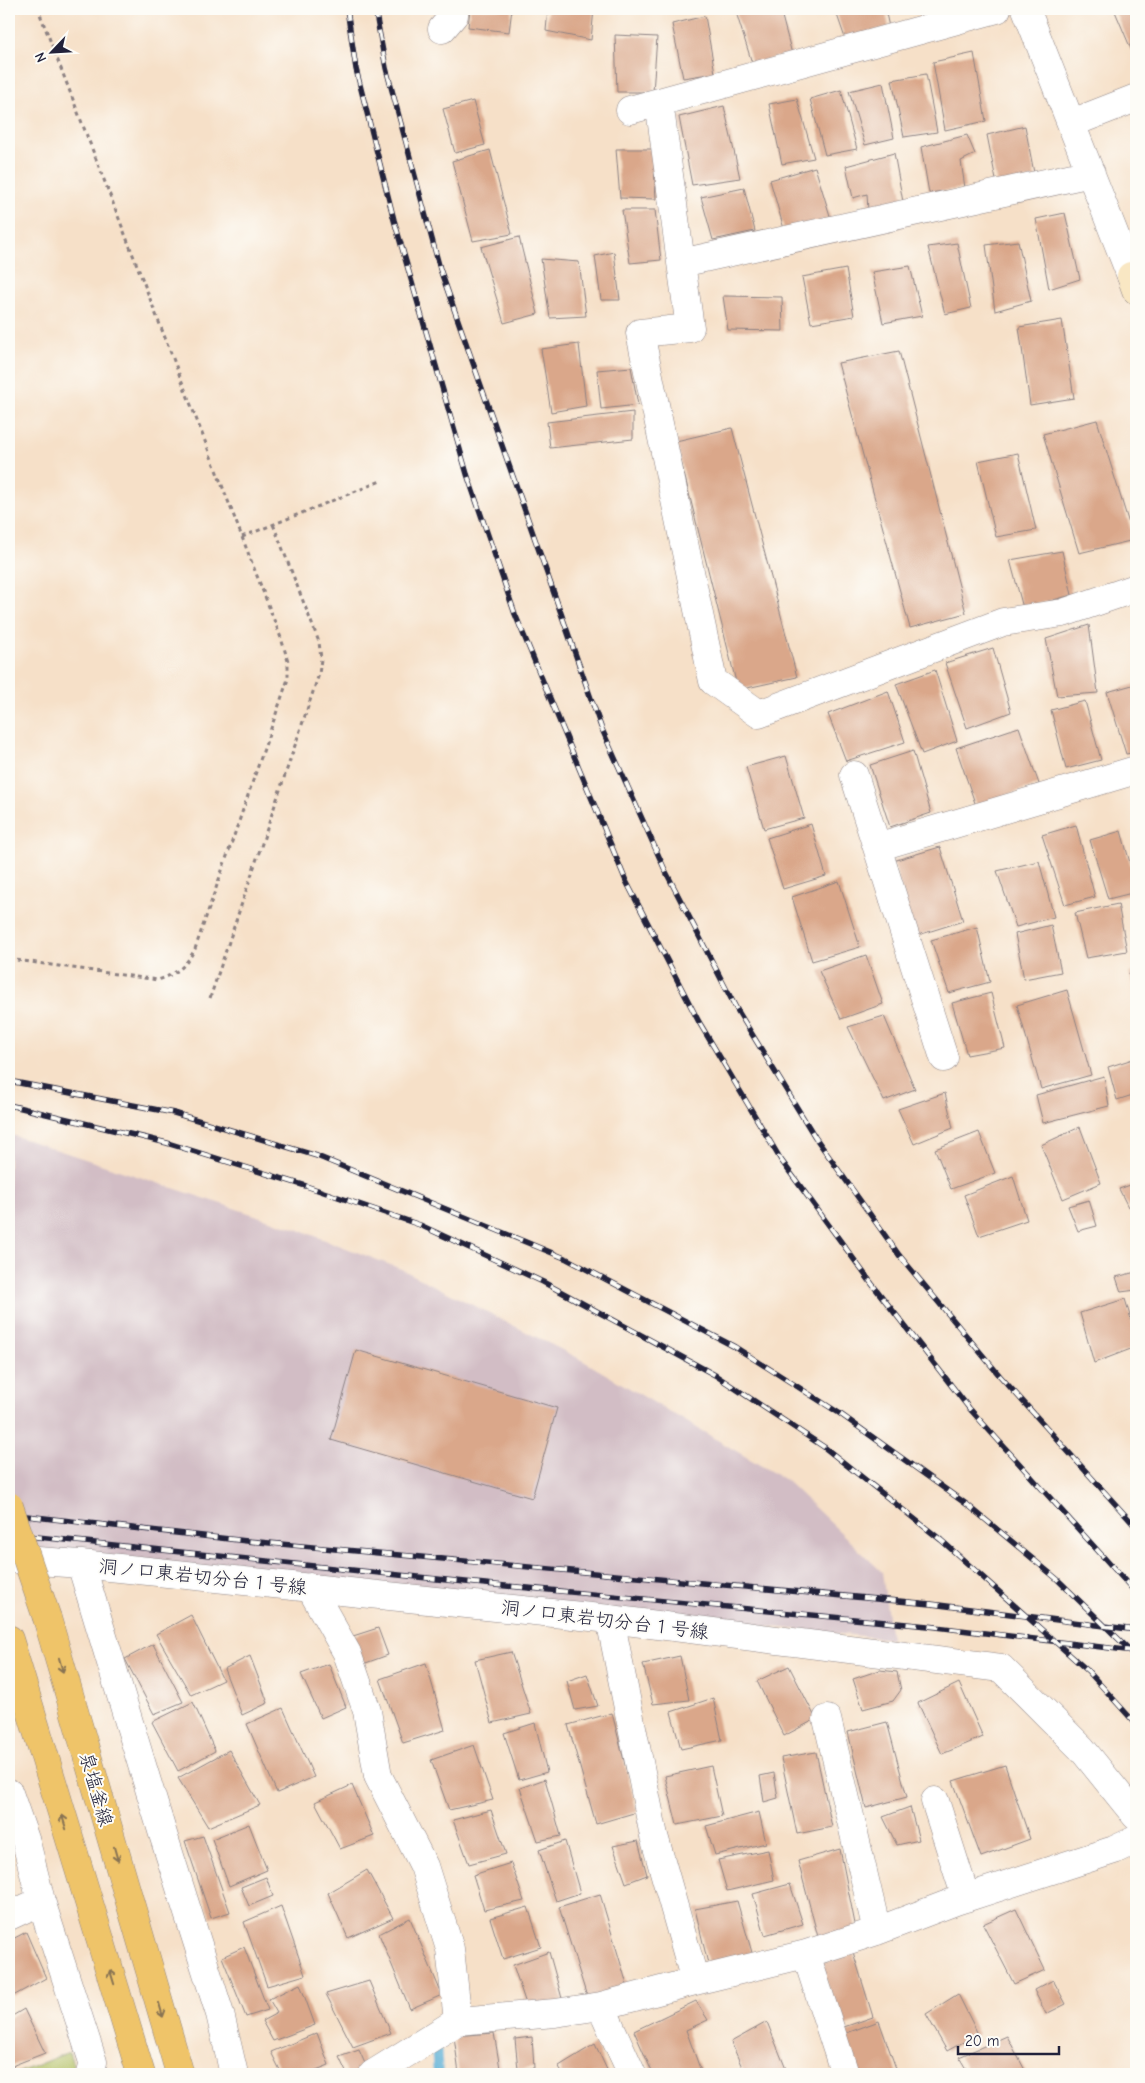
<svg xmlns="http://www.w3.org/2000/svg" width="1145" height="2083" viewBox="0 0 1145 2083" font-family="'Comic Neue','Klee One',sans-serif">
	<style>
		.industrial { fill: #d2bdc5 }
		.green { fill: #b0be61; stroke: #69704e }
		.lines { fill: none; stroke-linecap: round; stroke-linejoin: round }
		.stream { stroke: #58add4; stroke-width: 10 }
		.building { fill: #daa78a }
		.street-casing { stroke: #8c8182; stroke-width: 29 }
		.secondary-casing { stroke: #8c8182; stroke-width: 29 }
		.primary-casing { stroke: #8c8182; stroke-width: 29 }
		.path { stroke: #8c8182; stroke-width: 3; stroke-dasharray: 4 4; stroke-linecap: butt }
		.street { stroke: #fff; stroke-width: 28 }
		.secondary { stroke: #f9e7c3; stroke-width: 28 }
		.primary { stroke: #efc469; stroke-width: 28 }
		.rail-casing { stroke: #22223b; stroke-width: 5.5 }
		.rail { stroke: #fdfcf7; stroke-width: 4; stroke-dasharray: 11; stroke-linecap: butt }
		.primary-bridge-casing { stroke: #8c8182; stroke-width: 29; stroke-linecap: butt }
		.primary-bridge { stroke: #efc469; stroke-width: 28 }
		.oneway { stroke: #887352 }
		.labels { text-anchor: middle; stroke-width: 4; stroke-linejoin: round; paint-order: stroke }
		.street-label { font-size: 19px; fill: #22223b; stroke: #fdfcf7 }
	</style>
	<rect width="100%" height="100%" fill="#fdfcf7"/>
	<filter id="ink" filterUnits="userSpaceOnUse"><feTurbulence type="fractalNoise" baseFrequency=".02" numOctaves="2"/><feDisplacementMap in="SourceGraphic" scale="10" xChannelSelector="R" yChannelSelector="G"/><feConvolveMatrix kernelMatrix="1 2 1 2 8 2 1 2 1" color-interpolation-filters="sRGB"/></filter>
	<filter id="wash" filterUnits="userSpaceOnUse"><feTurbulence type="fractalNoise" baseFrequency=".0096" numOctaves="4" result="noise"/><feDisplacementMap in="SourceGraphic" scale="20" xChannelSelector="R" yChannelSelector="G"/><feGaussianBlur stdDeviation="1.12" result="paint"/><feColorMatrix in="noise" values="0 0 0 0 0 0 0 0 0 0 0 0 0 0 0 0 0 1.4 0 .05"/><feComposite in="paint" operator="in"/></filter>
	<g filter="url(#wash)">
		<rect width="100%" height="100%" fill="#f6e0c8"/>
		<path class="industrial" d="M 9,1134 L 294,1228 L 401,1269 L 580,1359 L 787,1481 L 882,1572 L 891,1639 L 9,1550 Z"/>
		<path class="green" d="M 69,2052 L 76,2074 L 15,2074 Z"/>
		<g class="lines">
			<path class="stream" d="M 436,2045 L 438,2074"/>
		</g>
		<g id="blocks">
			<path class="building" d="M 470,9 L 512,9 L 509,32 L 468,27 Z
				M 548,9 L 594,9 L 591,40 L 546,31 Z
				M 735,9 L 780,9 L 792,54 L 752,63 Z
				M 835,9 L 885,9 L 889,27 L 845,38 Z
				M 1114,9 L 1136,9 L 1136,61 Z
				M 705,16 L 715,73 L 683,78 L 672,24 Z
				M 615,35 L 657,37 L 653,92 L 617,92 Z
				M 974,53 L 986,121 L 945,130 L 933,62 Z
				M 926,74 L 937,132 L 904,137 L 892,80 Z
				M 883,83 L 894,138 L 865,145 L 849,91 Z
				M 841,90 L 857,149 L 825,155 L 810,99 Z
				M 797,99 L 814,158 L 782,164 L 769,104 Z
				M 473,101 L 485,145 L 455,153 L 443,109 Z
				M 724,106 L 740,178 L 692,185 L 679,117 Z
				M 1025,126 L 1035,178 L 997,185 L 987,135 Z
				M 967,135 L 975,154 L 961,161 L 965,188 L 929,193 L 921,147 Z
				M 616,149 L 653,149 L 656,199 L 620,198 Z
				M 490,150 L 512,234 L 473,241 L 452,161 Z
				M 894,153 L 903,202 L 868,211 L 867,194 L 853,198 L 846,166 Z
				M 815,167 L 831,219 L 784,229 L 770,180 Z
				M 744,188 L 755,231 L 713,240 L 701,197 Z
				M 622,210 L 655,210 L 661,260 L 630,263 Z
				M 1065,213 L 1080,279 L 1049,289 L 1036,219 Z
				M 519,237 L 538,314 L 504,323 L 481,247 Z
				M 1018,241 L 1031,301 L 995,311 L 986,245 Z
				M 957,243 L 971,308 L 945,314 L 928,247 Z
				M 614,252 L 620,300 L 601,300 L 595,256 Z
				M 541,259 L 579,262 L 586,316 L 550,318 Z
				M 910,266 L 922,316 L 883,323 L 872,272 Z
				M 846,269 L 854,316 L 811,323 L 802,277 Z
				M 723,296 L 782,297 L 783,331 L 728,330 Z
				M 1062,320 L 1074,398 L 1030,405 L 1019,327 Z
				M 579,344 L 586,406 L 551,412 L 541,349 Z
				M 899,351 L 966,613 L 910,628 L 838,363 Z
				M 631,367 L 638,405 L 601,409 L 597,370 Z
				M 633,412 L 633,439 L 550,448 L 547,422 Z
				M 1097,420 L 1134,540 L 1079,553 L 1043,434 Z
				M 732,428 L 797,677 L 738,690 L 676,441 Z
				M 1018,453 L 1036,530 L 996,537 L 978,461 Z
				M 1062,551 L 1072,595 L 1023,608 L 1010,560 Z
				M 1089,625 L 1098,693 L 1057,696 L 1046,639 Z
				M 993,648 L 1011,712 L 967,728 L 945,663 Z
				M 935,670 L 957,741 L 922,754 L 896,684 Z
				M 1136,684 L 1136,752 L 1126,754 L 1107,692 Z
				M 888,691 L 905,742 L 846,761 L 828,714 Z
				M 1085,701 L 1101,760 L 1066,769 L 1051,710 Z
				M 1019,727 L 1039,784 L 976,806 L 956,748 Z
				M 913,751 L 931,813 L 890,827 L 870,765 Z
				M 786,756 L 804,818 L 764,829 L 746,767 Z
				M 811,824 L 826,876 L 783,889 L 767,838 Z
				M 1076,825 L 1095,897 L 1065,905 L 1042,835 Z
				M 1121,831 L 1136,884 L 1136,892 L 1108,899 L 1090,840 Z
				M 940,847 L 963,921 L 915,936 L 893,861 Z
				M 1039,861 L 1054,917 L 1016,927 L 997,871 Z
				M 839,881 L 860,947 L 812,961 L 792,897 Z
				M 1118,904 L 1127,951 L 1086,958 L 1075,913 Z
				M 1051,925 L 1061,972 L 1024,979 L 1015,934 Z
				M 977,927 L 990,982 L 949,993 L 931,940 Z
				M 866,955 L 883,1004 L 841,1019 L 819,971 Z
				M 1136,971 L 1136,996 L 1129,973 Z
				M 1067,990 L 1091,1075 L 1041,1089 L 1017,1005 Z
				M 991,993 L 1005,1048 L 967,1055 L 952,1003 Z
				M 884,1016 L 915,1089 L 884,1101 L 848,1027 Z
				M 1136,1058 L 1136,1094 L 1117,1100 L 1108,1067 Z
				M 1104,1076 L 1109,1106 L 1043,1123 L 1036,1095 Z
				M 945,1093 L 953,1128 L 914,1144 L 898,1109 Z
				M 1080,1127 L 1101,1183 L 1063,1199 L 1041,1145 Z
				M 979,1132 L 995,1173 L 951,1189 L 935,1149 Z
				M 1013,1176 L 1027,1220 L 979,1236 L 964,1195 Z
				M 1136,1183 L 1136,1204 L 1128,1207 L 1119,1189 Z
				M 1089,1200 L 1097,1226 L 1078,1231 L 1068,1206 Z
				M 1136,1272 L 1136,1290 L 1121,1292 L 1116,1277 Z
				M 1125,1299 L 1136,1336 L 1136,1347 L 1094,1363 L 1080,1313 Z
				M 356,1350 L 557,1408 L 532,1498 L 331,1440 Z
				M 191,1615 L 223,1680 L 191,1695 L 156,1634 Z
				M 378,1628 L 388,1655 L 363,1664 L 350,1637 Z
				M 153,1644 L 183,1702 L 154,1714 L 125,1659 Z
				M 511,1652 L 531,1714 L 492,1723 L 475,1660 Z
				M 250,1656 L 268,1703 L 242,1715 L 224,1669 Z
				M 680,1656 L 689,1700 L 653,1704 L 643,1664 Z
				M 426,1663 L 445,1730 L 403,1743 L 380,1679 Z
				M 329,1664 L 346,1707 L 321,1718 L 301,1674 Z
				M 789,1666 L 816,1719 L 784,1736 L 757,1681 Z
				M 880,1670 L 897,1672 L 901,1690 L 893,1701 L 863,1709 L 853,1679 Z
				M 587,1674 L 598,1706 L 575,1710 L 567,1681 Z
				M 959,1683 L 983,1737 L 942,1754 L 918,1703 Z
				M 713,1698 L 722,1740 L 681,1749 L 671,1712 Z
				M 193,1702 L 215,1751 L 178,1771 L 152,1722 Z
				M 283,1708 L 314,1777 L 277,1793 L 247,1724 Z
				M 612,1713 L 637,1812 L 596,1824 L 568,1725 Z
				M 887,1722 L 907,1797 L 866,1808 L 848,1732 Z
				M 535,1723 L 547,1772 L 519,1780 L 504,1733 Z
				M 474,1745 L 493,1800 L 449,1810 L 431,1760 Z
				M 229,1750 L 260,1805 L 208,1827 L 178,1778 Z
				M 816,1752 L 832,1827 L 797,1834 L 781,1758 Z
				M 1005,1765 L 1030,1839 L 981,1857 L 953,1781 Z
				M 711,1766 L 722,1816 L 677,1825 L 665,1776 Z
				M 774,1773 L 778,1798 L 764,1802 L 760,1776 Z
				M 545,1779 L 561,1836 L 538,1841 L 520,1788 Z
				M 352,1785 L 374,1836 L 340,1849 L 315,1802 Z
				M 910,1807 L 919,1840 L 897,1845 L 883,1817 Z
				M 491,1810 L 506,1854 L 469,1864 L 453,1820 Z
				M 759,1812 L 766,1843 L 715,1855 L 706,1826 Z
				M 249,1824 L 267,1870 L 229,1886 L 212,1839 Z
				M 203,1836 L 230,1912 L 211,1918 L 185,1841 Z
				M 565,1841 L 580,1893 L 556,1901 L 539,1850 Z
				M 638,1841 L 647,1875 L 626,1883 L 613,1846 Z
				M 840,1849 L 856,1929 L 818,1937 L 798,1861 Z
				M 768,1850 L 774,1880 L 727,1891 L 718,1860 Z
				M 511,1863 L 524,1901 L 484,1910 L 473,1875 Z
				M 367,1870 L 393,1918 L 348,1938 L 328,1893 Z
				M 266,1877 L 273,1896 L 249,1906 L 241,1887 Z
				M 790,1884 L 803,1924 L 765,1935 L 753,1894 Z
				M 600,1894 L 628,1988 L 588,2000 L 559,1907 Z
				M 737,1901 L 753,1956 L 709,1968 L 695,1909 Z
				M 281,1906 L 305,1975 L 267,1986 L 244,1922 Z
				M 528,1907 L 541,1947 L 503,1959 L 490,1918 Z
				M 1016,1909 L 1045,1970 L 1014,1984 L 983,1924 Z
				M 410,1918 L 442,1995 L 410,2009 L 379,1934 Z
				M 26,1932 L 46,1978 L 13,1996 L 9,1988 L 9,1941 Z
				M 244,1947 L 268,2010 L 246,2017 L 222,1957 Z
				M 549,1952 L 563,2002 L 527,2007 L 513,1965 Z
				M 853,1952 L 873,2017 L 841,2028 L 821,1964 Z
				M 1053,1980 L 1066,2004 L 1046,2014 L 1034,1990 Z
				M 369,1981 L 391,2033 L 353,2047 L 326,1994 Z
				M 300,1984 L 315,2025 L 273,2041 L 262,2021 L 277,2013 L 269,1999 Z
				M 958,1994 L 978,2034 L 947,2051 L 926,2014 Z
				M 696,2001 L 708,2020 L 686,2030 L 702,2074 L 653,2074 L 634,2031 Z
				M 24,2009 L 45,2053 L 9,2067 L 9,2018 Z
				M 879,2021 L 898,2074 L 859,2074 L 844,2034 Z
				M 767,2022 L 788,2074 L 745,2074 L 731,2042 Z
				M 317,2033 L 329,2065 L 306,2074 L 282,2074 L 271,2052 Z
				M 494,2033 L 501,2074 L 459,2074 L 454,2036 Z
				M 1007,2036 L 1027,2074 L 969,2074 L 959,2057 Z
				M 532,2037 L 534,2068 L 518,2069 L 515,2039 Z
				M 595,2044 L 609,2074 L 562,2074 L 559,2066 Z
				M 359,2050 L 367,2068 L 354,2074 L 347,2074 L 339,2057 Z"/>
		</g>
	</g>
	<g filter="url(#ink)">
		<use href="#blocks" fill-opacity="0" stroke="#8c8182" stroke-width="1"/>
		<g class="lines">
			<g class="street-casing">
				<path id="street" d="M 1026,9 L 1131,276
					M 442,29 L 454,15 L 454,9
					M 659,102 L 690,328 L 640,333 L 713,681 L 759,714 L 1003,622 L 1063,613 L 1136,588
					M 630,110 L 997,9
					M 1072,123 L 1136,98
					M 681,263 L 1091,173
					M 854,775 L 944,1058
					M 877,847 L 1136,770
					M 9,1559 L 81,1564 L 610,1619 L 1001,1668 L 1082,1749 L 1136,1816
					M 81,1564 L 162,1831 L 220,2014 L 234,2074
					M 310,1587 L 347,1653 L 367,1711 L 378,1776 L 424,1866 L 450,1949 L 458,2021
					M 610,1619 L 654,1836 L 695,1981
					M 827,1719 L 877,1931
					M 9,1793 L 26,1842 L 41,1901 L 93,2062 L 90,2074
					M 935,1801 L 966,1898
					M 9,1916 L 41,1901
					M 806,1954 L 845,2074
					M 601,2006 L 695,1981 L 806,1954 L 877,1931 L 956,1901 L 1114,1850 L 1133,1841 L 1136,1846
					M 373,2074 L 458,2021 L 555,2013 L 601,2006 L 632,2074"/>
			</g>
			<g class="secondary-casing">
				<path id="secondary" d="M 1131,276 L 1136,290"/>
			</g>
			<g class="primary-casing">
				<path id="primary" d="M 47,1618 L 180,2074
					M 9,1639 L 141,2074"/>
			</g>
			<path class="path" d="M 242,537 L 381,481
				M 9,959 L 158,980 C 178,973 185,967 195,949 L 288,679 L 288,661 L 281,638 L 38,9
				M 210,998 L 319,674 L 321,659 L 319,642 L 273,524"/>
			<use href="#street" class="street"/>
			<use href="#secondary" class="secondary"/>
			<use href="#primary" class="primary"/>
			<g class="rail-casing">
				<path id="rail" d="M 347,9 L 356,69 L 394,220 L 467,474 L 515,614 L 626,881 L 699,1022 L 781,1160 L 872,1284 L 969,1408 L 1136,1593
					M 375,9 L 386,68 L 440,269 L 601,727 L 665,870 L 736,1008 L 815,1137 L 899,1255 L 1000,1376 L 1136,1527
					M 9,1081 L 174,1113 L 317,1156 L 567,1259 L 735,1347 L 839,1413 L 969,1506 L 1057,1579 L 1136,1656
					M 9,1105 L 167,1143 L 306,1186 L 420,1225 L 543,1282 L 715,1375 L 824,1447 L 941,1540 L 1088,1671 L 1136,1724
					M 9,1514 L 247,1541 L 931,1604 L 1136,1630
					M 9,1534 L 475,1583 L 928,1626 L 1134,1651"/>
			</g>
			<use href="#rail" class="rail"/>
			<g class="primary-bridge-casing">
				<path id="primary-bridge" d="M 9,1506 L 47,1618"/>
			</g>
			<use href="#primary-bridge" class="primary-bridge"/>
		</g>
		<defs><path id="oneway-shaft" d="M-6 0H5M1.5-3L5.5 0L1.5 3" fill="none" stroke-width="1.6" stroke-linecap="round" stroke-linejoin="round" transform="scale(1.25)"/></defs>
		<g class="oneway">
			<use href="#oneway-shaft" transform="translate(61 1665) rotate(74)"/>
			<use href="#oneway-shaft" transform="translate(64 1822) rotate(-107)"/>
			<use href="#oneway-shaft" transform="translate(116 1854) rotate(74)"/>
			<use href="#oneway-shaft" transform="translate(112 1977) rotate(-107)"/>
			<use href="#oneway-shaft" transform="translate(161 2010) rotate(74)"/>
		</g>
	</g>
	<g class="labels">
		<g class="street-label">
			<text transform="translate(203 1576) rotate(6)" y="7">洞ノ口東岩切分台１号線</text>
			<text transform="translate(605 1619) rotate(7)" y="7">洞ノ口東岩切分台１号線</text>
			<text transform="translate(97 1789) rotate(74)" y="7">泉塩釜線</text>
		</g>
	</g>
	<rect width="1145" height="2083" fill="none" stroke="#fdfcf7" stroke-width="30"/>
	<g transform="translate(52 52) rotate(245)" stroke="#fdfcf7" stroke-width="4" paint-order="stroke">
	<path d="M0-4L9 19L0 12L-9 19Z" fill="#22223b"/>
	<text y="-8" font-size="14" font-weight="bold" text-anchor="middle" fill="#22223b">N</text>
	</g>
	<path d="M958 2046v8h101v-8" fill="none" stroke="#22223b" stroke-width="2.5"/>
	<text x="965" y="2046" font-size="15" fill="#22223b" stroke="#fdfcf7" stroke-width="4" paint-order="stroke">20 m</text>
</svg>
